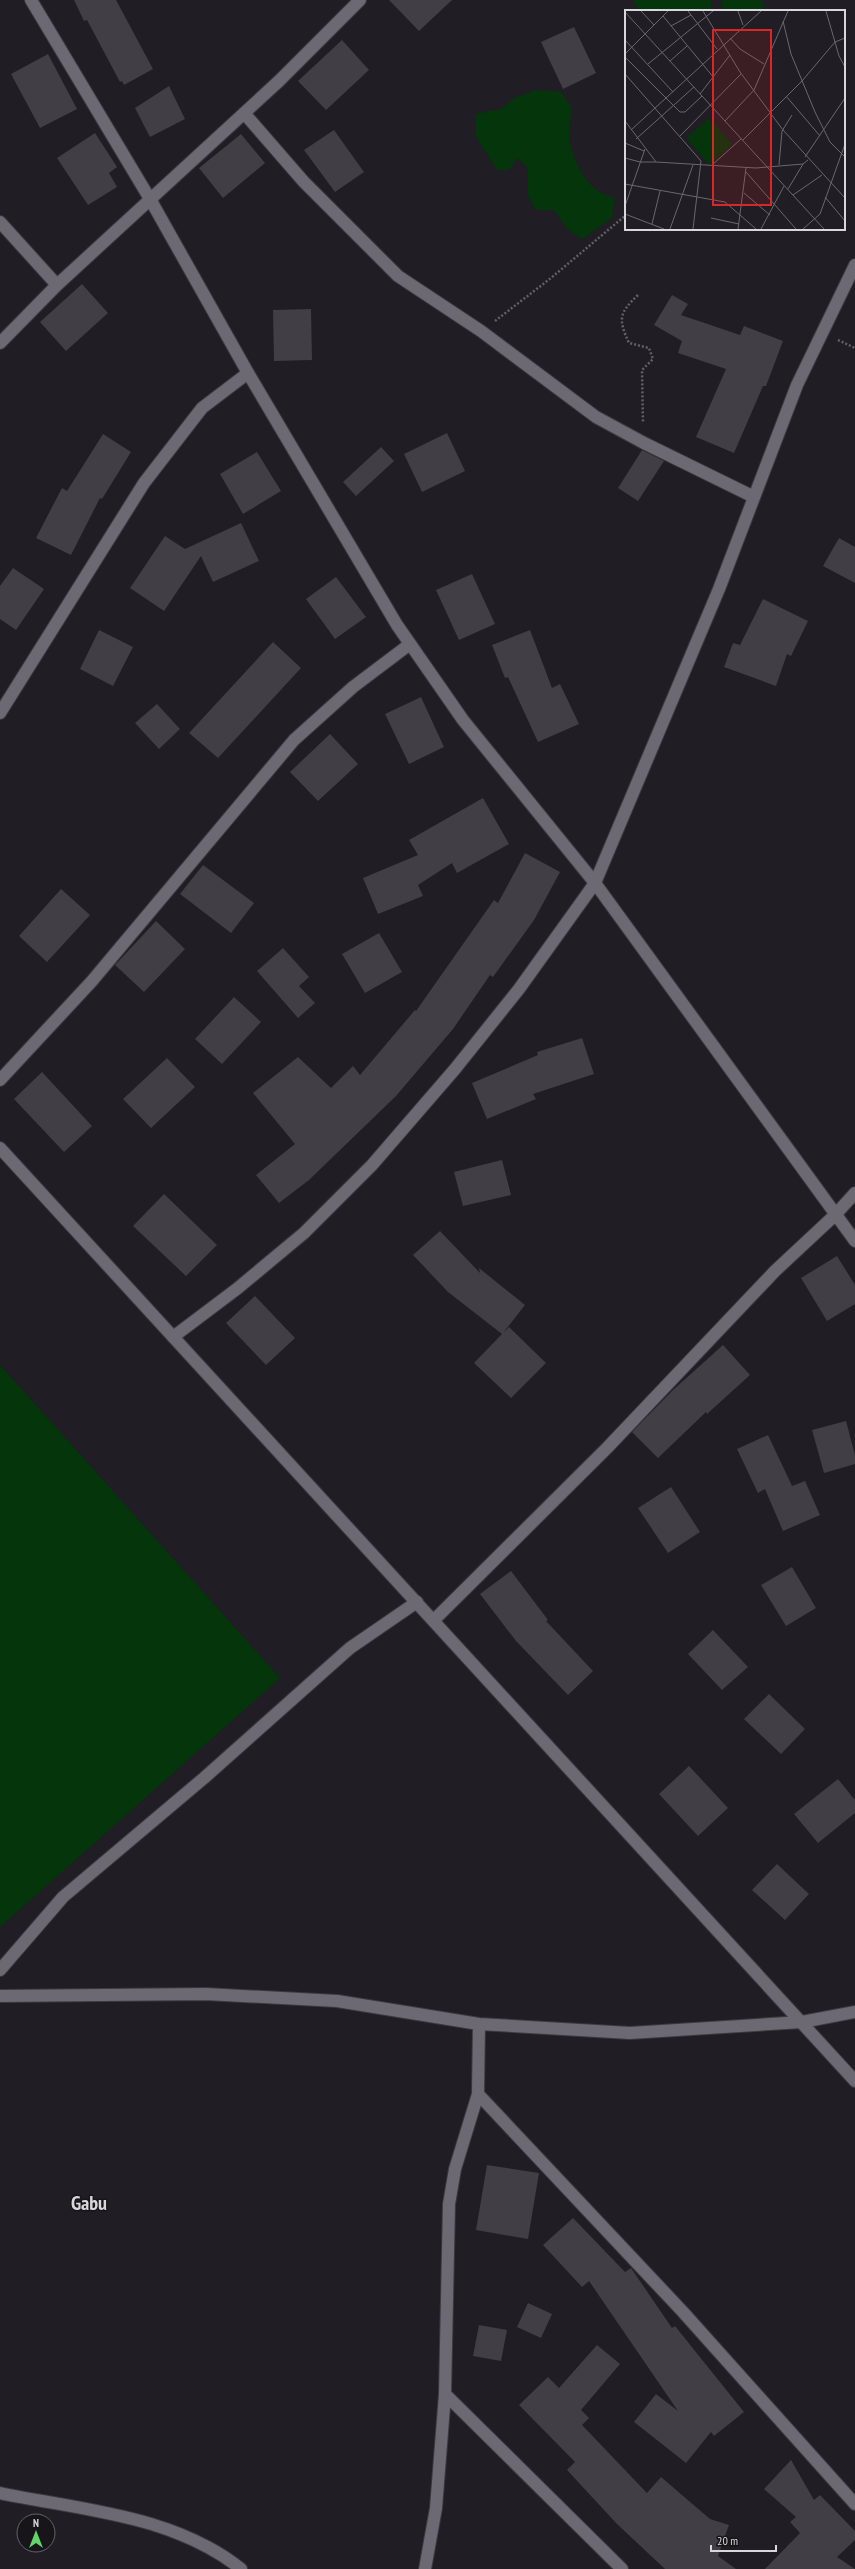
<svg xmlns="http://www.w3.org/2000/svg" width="855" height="2569" viewBox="0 0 855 2569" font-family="'PT Sans Narrow',sans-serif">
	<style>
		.green { fill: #04350b }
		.building { fill: #413e45 }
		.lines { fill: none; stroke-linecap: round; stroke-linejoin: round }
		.street-casing { stroke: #3c393f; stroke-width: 14 }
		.secondary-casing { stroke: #3c393f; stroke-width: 14 }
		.path { stroke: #636066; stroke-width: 2.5; stroke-dasharray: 2 2; stroke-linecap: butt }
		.street { stroke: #6d6972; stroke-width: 12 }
		.secondary { stroke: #6d6972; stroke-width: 12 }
		.labels { text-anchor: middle; stroke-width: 3; stroke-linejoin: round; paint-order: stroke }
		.town-label { font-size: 20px; font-weight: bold; fill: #d9d7dc; stroke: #17141a }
		.inset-road { fill: none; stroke: #6a676e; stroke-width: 1 }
		.view { fill: #d62828; fill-opacity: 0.15; stroke: #d62828; stroke-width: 2 }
		.inset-edge { fill: none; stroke: #d9d7dc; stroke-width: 2 }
	</style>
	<rect width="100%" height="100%" fill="#201d24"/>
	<path class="green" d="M 633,0 L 712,0 L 710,11 L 639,11 Z
		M 721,0 L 762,0 L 764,11 L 723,11 Z
		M 537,90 L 561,92 C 564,97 571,105 571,110 C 571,120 568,129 569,138 C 573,162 588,194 614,197 L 612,218 L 582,239 L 568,230 L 554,210 L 536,210 L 528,196 L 528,168 L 517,158 L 509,170 L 497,170 L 476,137 L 475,114 L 501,109 L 514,98 Z
		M 0,1365 L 280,1678 L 0,1927 Z"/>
	<path class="building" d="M 74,0 L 116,0 L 153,69 L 124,85 L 122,81 L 120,82 L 87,20 L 84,21 Z
		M 389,0 L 452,0 L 419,31 Z
		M 574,27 L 596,73 L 563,89 L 541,42 Z
		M 342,40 L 369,70 L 326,110 L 298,81 Z
		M 48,54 L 77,109 L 40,128 L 11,74 Z
		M 169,86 L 185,119 L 150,137 L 135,108 Z
		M 334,130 L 364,172 L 335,192 L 304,150 Z
		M 95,133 L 117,167 L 109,173 L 117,187 L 88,205 L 57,158 Z
		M 241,134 L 265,163 L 223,198 L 199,168 Z
		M 82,284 L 108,313 L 66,351 L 40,322 Z
		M 672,295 L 688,304 L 681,315 L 740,335 L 744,326 L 783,341 L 766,386 L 763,386 L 734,453 L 696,437 L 726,369 L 678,353 L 682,341 L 654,325 Z
		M 311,309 L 312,360 L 274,361 L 273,310 Z
		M 447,433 L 465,471 L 422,492 L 404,454 Z
		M 103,434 L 131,452 L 102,499 L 100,498 L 71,555 L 36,538 L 62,488 L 67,491 Z
		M 381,447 L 394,461 L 356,496 L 343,482 Z
		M 642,450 L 664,461 L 638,501 L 618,488 Z
		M 257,452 L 281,491 L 243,514 L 220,474 Z
		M 241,523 L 259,561 L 213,582 L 201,556 L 164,611 L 130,588 L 165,536 L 185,549 Z
		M 839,538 L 855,547 L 855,583 L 823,566 Z
		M 13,568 L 44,589 L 16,630 L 0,619 L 0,586 Z
		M 472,574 L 495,624 L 459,640 L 436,590 Z
		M 336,577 L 366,617 L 335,639 L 306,599 Z
		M 763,599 L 808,621 L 791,656 L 787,654 L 776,686 L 724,667 L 733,643 L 740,645 Z
		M 99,630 L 133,647 L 113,686 L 80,669 Z
		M 530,630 L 552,688 L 560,684 L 579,724 L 538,742 L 508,677 L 505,678 L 492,645 Z
		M 273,642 L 301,668 L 218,758 L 189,733 Z
		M 421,697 L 444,747 L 409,764 L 385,714 Z
		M 157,704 L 180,729 L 159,749 L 135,723 Z
		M 330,734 L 358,764 L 318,801 L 290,772 Z
		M 483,798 L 509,844 L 457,873 L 452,863 L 418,885 L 423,896 L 378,914 L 363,878 L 418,855 L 409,840 Z
		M 525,853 L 560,872 L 534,920 L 493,977 L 490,975 L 453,1029 L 396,1096 L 309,1180 L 279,1203 L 256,1175 L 295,1144 L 253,1093 L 298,1057 L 331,1088 L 353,1066 L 360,1075 L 415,1010 L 416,1011 L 494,900 L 498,903 Z
		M 203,865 L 254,903 L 231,933 L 180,894 Z
		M 61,889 L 90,915 L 47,962 L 19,936 Z
		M 156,921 L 185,949 L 144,992 L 115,965 Z
		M 379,933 L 402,972 L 365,993 L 342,954 Z
		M 283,948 L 309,977 L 299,986 L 315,1003 L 298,1018 L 257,971 Z
		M 234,997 L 261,1022 L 222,1064 L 195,1039 Z
		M 582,1038 L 594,1074 L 533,1094 L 536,1099 L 487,1119 L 472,1083 L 538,1055 L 537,1052 Z
		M 167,1058 L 195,1087 L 151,1128 L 123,1099 Z
		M 42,1072 L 92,1126 L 64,1152 L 14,1099 Z
		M 502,1160 L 511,1195 L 463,1206 L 454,1172 Z
		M 164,1194 L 217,1245 L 186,1276 L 133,1226 Z
		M 440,1231 L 480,1273 L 479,1268 L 525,1305 L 503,1333 L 509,1327 L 546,1363 L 511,1398 L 474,1363 L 502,1334 L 448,1292 L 413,1255 Z
		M 837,1256 L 855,1285 L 855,1304 L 827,1321 L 801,1278 Z
		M 255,1296 L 295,1338 L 266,1365 L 226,1323 Z
		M 723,1345 L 750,1375 L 707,1414 L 706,1412 L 658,1458 L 632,1432 L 673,1390 Z
		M 846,1421 L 855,1455 L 855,1464 L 824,1473 L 812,1430 Z
		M 768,1435 L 792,1486 L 805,1481 L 820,1515 L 783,1531 L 765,1489 L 758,1493 L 737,1449 Z
		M 671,1487 L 700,1532 L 668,1553 L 638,1508 Z
		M 792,1567 L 816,1608 L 786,1626 L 761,1585 Z
		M 511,1571 L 548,1620 L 546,1621 L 593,1671 L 568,1695 L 516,1641 L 480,1594 Z
		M 713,1630 L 748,1667 L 722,1690 L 688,1654 Z
		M 769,1694 L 805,1729 L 781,1754 L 744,1719 Z
		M 689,1766 L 728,1808 L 698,1836 L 659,1794 Z
		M 838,1779 L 855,1800 L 855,1813 L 818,1843 L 794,1814 Z
		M 777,1864 L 809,1894 L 785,1920 L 752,1890 Z
		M 487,2165 L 539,2173 L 528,2239 L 476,2230 Z
		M 573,2218 L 625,2272 L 631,2268 L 672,2328 L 675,2326 L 744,2412 L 714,2436 L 711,2432 L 686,2463 L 634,2422 L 656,2394 L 678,2411 L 589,2281 L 582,2287 L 543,2245 Z
		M 528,2303 L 552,2314 L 541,2338 L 517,2327 Z
		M 479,2325 L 507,2330 L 501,2361 L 473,2356 Z
		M 597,2345 L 620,2364 L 581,2410 L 589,2418 L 582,2425 L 647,2493 L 661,2477 L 710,2519 L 729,2525 L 718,2556 L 736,2569 L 665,2569 L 617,2524 L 567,2470 L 575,2462 L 519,2405 L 548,2377 L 559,2388 Z
		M 791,2460 L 814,2500 L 820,2495 L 855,2531 L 855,2540 L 837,2557 L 855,2569 L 765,2569 L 800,2533 L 790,2522 L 796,2517 L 764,2489 Z"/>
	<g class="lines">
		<g class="street-casing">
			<path id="street" d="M 31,0 L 150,199 L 248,373 L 397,625 L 463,720 L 595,883 L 855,1241
				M 244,113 L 304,182 L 398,276 L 481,331 L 596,417 L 644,443 L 754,497
				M 0,222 L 57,285
				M 0,343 L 57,285 L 279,81 L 360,0
				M 0,713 L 144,483 L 202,408 L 248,373
				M 0,1080 L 92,981 L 294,740 L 353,687 L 410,644
				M 173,1337 L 238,1288 L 304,1233 L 372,1165 L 455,1069 L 519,989 L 595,883 L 719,589 L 797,385 L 855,265
				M 434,1620 L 607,1448 L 775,1271 L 835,1215 L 855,1193
				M 0,1970 L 63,1897 L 204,1778 L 350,1648 L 417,1602
				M 0,1996 L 206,1994 L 337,2001 L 479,2024 L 630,2033 L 802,2022 L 855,2012
				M 478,2094 L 683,2312 L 855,2504
				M 445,2394 L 622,2569
				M 0,2493 C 81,2510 174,2515 241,2569
				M 425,2569 L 436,2508 L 445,2394 L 449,2204 L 455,2169 L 478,2094 L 479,2024"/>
		</g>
		<g class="secondary-casing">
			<path id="secondary" d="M 0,1148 L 855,2081"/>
		</g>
		<path class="path" d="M 638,295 C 619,313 618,319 629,343 L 649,348 L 653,359 L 642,370 L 643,423
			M 495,321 L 551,278 L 626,215
			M 838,340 L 855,348"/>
		<use href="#street" class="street"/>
		<use href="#secondary" class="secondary"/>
	</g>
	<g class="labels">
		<g class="town-label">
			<text x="89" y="2210">Gabu</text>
		</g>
	</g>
	<g transform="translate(625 10)">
		<rect width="220" height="220" fill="#201d24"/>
		<path d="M 84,108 L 107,134 L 84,155 L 61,128 Z" fill="#04350b"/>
		<path class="inset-road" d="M 16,1 L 29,15M 63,1 L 92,39M 78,1 L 115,62 L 158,120 L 220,188M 113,1 L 118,15M 201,1 L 214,46 L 220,57M 0,2 L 199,219M 38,6 L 89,68M 158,11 L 166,44 L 190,102 L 205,132 L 220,147M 46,16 L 66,5M 105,28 L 115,39 L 139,54M 0,30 L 48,82M 0,44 L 43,1M 0,47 L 55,102 L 60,102 L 77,86M 45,51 L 62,36M 23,54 L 88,1M 0,64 L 76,151 L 68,219M 75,84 L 105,45M 161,86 L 195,126M 0,111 L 31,152 L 131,158 L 178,154 L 183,150M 100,111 L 129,80 L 163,1M 6,120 L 136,1M 54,127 L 116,64M 11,129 L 69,77M 118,130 L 177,71 L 210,32 L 220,28M 0,133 L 19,141M 180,147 L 220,88M 0,148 L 15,152 L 31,152M 87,155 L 116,129M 154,155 L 157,121 L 167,105M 121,162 L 171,219M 0,174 L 100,192 L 131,219M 163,179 L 178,154M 119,183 L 145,205M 168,185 L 197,165M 200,187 L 220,211M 0,196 L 20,139M 0,204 L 39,219M 86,208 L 114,214M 27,214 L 35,181M 45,219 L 68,155M 113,219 L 121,158M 136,219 L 159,176M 178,219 L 195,204 L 220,134"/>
		<path class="view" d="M 88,20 L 146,20 L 146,195 L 88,195 Z"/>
		<rect width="220" height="220" class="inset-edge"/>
	</g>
	<g transform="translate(36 2533)"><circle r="19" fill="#17141a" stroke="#656268"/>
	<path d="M0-3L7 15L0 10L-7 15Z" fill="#61d46a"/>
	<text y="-6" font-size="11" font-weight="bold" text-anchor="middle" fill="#d9d7dc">N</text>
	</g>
	<path d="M711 2545v6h65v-6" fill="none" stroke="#d9d7dc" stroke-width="2"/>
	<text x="717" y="2545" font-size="12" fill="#d9d7dc" stroke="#17141a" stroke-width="3" paint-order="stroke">20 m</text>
</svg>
